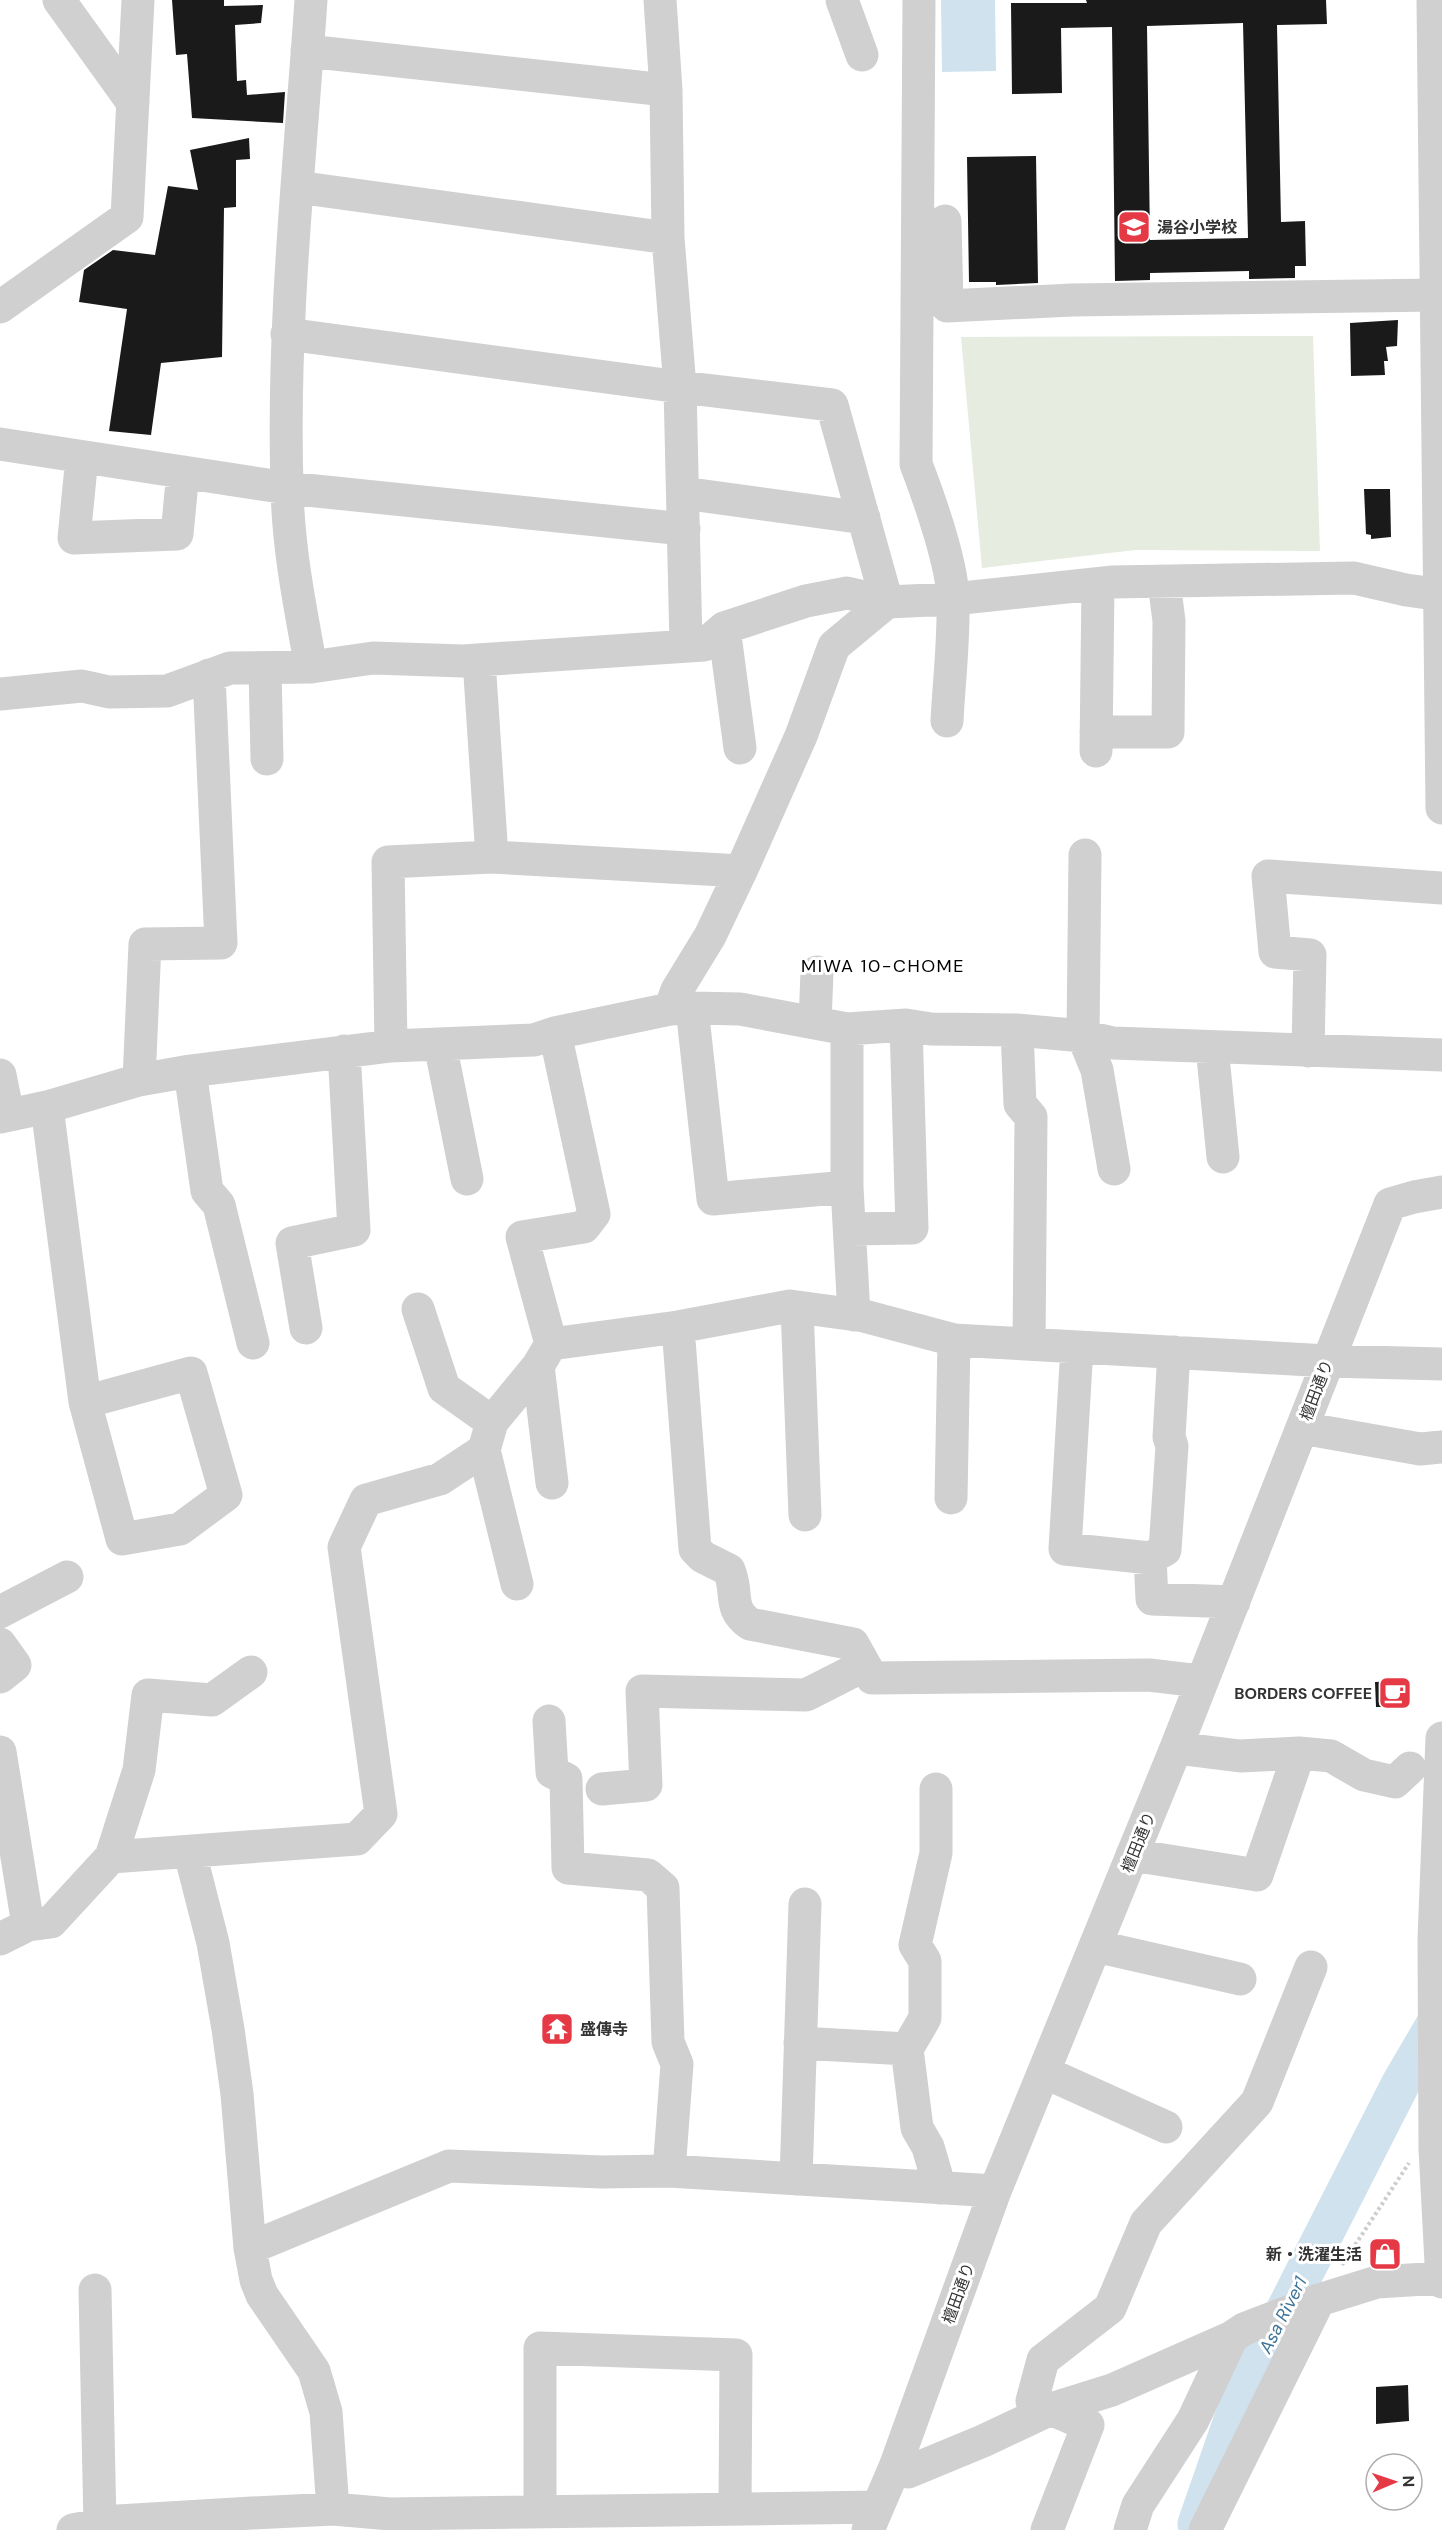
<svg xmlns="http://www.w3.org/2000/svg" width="1442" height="2530" viewBox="0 0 1442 2530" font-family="'DM Sans','Noto Sans JP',sans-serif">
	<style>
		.green { fill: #e6ecdf }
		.water { fill: #cfe2ee }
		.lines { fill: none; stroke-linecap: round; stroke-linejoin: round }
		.river { stroke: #cfe2ee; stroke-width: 39 }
		.building { fill: #1a1a1a; fill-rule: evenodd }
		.path { stroke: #cdcdcd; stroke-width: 4; stroke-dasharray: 3 3; stroke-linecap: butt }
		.minor { stroke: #d0d0d0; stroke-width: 33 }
		.labels { text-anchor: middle; stroke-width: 6; stroke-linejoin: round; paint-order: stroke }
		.poi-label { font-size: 16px; font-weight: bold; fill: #333; stroke: #fff; text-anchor: start }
		.street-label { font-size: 16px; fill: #333; stroke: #fff }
		.neighbourhood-label { font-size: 18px; letter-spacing: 1.5px; fill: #000; stroke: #fff }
		.water-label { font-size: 18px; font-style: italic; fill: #3f7597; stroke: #fff }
	</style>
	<rect width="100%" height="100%" fill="#fff"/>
	<path class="green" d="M 1313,336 L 1320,551 L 1135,550 L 982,568 L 961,337 Z"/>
	<path class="water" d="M 941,0 L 995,0 L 996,71 L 942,72 Z"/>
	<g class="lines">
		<path class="river" d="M 1197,2524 L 1241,2397 L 1401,2083 L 1442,2013"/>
	</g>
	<path class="building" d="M 172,0 L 224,0 L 224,6 L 263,5 L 261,23 L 235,25 L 237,81 L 246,80 L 247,95 L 285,92 L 283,123 L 192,118 L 187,54 L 176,55 Z
		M 1086,0 L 1326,0 L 1327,24 L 1277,25 L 1281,222 L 1305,221 L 1306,266 L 1295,266 L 1295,278 L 1249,279 L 1249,271 L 1150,273 L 1150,280 L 1115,281 L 1112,27 L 1061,28 L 1062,93 L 1012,94 L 1011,3 L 1087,3 ZM 1243,23 L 1248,238 L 1150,240 L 1147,26 Z
		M 249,138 L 250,159 L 236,160 L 236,207 L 224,208 L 222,357 L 161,363 L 151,435 L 109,431 L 127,309 L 79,302 L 84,270 L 113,250 L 155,255 L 168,186 L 198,190 L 190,150 Z
		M 1036,156 L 1038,283 L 996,285 L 996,282 L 969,282 L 967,157 Z
		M 1398,320 L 1397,346 L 1386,347 L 1388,361 L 1384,361 L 1385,375 L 1351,376 L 1350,323 Z
		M 1364,489 L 1390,489 L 1391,537 L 1371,539 L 1371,535 L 1366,534 Z
		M 1401,1681 L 1402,1707 L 1376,1707 L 1375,1682 Z
		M 1408,2385 L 1409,2421 L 1376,2424 L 1376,2387 Z"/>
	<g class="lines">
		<path class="path" d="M 1342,2265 L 1409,2163"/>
		<path class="minor" d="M 59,0 L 133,103
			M 311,0 C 300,162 282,324 287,487 C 288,548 300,607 311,667
			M 660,0 L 666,90 L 668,238 L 680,387 L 686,645
			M 842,0 L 862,55
			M 919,0 L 916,464 C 929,498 953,566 953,601 C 954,641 949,681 947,721
			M 1433,0 L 1442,808
			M 307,51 L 666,90
			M 297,187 L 668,238
			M 945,221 L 947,306 L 1072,300 L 1437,295
			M 0,307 L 127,217 L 138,0
			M 287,334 L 680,387 L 832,405 L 887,602
			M 0,444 L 287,488 L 684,529
			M 82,457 L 74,538 L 177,534 L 183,472
			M 683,493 L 864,518
			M 724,628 L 740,748
			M 479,660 L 492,857
			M 265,668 L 267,759
			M 0,694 L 82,686 L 109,692 L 167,691 L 230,668 L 311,667 L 373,658 L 463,661 L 704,645 L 724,628 L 806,601 L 847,593 L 887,602 L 953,599 L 1113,582 L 1354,578 L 1406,590 L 1442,595
			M 1096,732 L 1168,732 L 1169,621 L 1164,582
			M 1096,751 L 1098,584
			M 1085,855 L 1083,1036 L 1097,1070 L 1114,1169
			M 692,1008 L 713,1199 L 847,1187
			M 670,1009 L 677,990 L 710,936 L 741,871 L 801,736 L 834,646 L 887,602
			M 815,1023 L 817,972
			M 847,1029 L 847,1187 L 854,1315
			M 1017,1030 L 1020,1104 L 1031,1117 L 1029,1344
			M 440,1044 L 467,1179
			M 391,1046 L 388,862 L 492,857 L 741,871
			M 1212,1047 L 1223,1157
			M 1308,1051 L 1310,955 L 1275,952 L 1268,876 L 1442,888
			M 190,1071 L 207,1191 L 219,1205 L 253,1343
			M 0,1075 L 8,1115
			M 139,1080 L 145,944 L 221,943 L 209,675
			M 47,1107 L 85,1402 L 122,1539 L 180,1529 L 226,1495 L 191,1373 L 85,1402
			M 0,1117 L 47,1107 L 139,1080 L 190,1071 L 391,1046 L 534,1040 L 555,1033 L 670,1009 L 692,1008 L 740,1009 L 847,1029 L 906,1025 L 931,1029 L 1017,1030 L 1083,1036 L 1113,1043 L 1442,1055
			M 850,1229 L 912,1228 L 906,1025
			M 797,1307 L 805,1515
			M 418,1309 L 444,1388 L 492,1422
			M 678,1327 L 695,1549 L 703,1557 L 729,1570 C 739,1593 727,1608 750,1624 L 853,1644 L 872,1678 L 1149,1675 L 1200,1681
			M 306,1328 L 292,1243 L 354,1230 L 344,1051
			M 551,1344 L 522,1237 L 584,1227 L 594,1214 L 555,1033
			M 1077,1347 L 1065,1549 L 1150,1558 L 1165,1550 L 1172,1446 L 1169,1437 L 1174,1352
			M 538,1366 L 552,1483
			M 1302,1428 L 1420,1449 L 1442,1447
			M 484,1450 L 517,1584
			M 951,1498 L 954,1340
			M 1150,1558 L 1152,1599 L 1234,1602
			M 0,1612 L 67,1577
			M 0,1644 L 15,1665 L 0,1677
			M 549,1721 L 552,1772 L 566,1779 L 568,1868 L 648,1875 L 663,1888 L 668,2042 L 677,2064 L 669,2171
			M 1442,1738 L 1434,1939 L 1435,2149 L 1442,2282
			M 1176,1748 L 1240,1756 L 1299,1753
			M 0,1752 L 28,1925
			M 602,1789 L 646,1785 L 642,1691 L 806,1695 L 863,1666
			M 190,1853 L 213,1943 L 228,2029 L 237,2094 L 250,2248 L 256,2280 L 262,2295 L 314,2371 L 326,2412 L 333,2509
			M 1132,1855 L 1257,1875 L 1299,1753 L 1331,1756 L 1364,1775 L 1395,1782 L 1410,1768
			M 111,1857 L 139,1770 L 148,1695 L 212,1700 L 251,1672
			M 0,1939 L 28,1925 L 51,1922 L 111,1857 L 357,1839 L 381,1814 L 344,1547 L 366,1500 L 440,1479 L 484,1450 L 492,1422 L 538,1366 L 551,1344 L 678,1327 L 790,1306 L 864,1316 L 954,1340 L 1328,1361 L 1442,1364
			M 1095,1946 L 1240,1979
			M 800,2043 L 907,2049 L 925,2018 L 925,1961 L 915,1945 L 936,1853 L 936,1789
			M 907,2049 L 917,2128 L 928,2147 L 940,2188
			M 1044,2072 L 1166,2127
			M 796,2179 L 805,1904
			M 250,2248 L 449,2166 L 601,2172 L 669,2171 L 995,2191
			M 95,2290 L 100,2525
			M 895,2467 L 908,2472 L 983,2441 L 1051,2409 L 1112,2390 L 1232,2337 L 1244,2329 L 1319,2300 L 1377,2282 L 1442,2278
			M 540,2510 L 540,2348 L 736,2355 L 735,2508
			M 73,2530 L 118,2521 L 252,2513 L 333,2509 L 390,2514 L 878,2507
			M 868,2530 L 895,2467 L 995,2191 L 1176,1748 L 1390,1204 L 1414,1197 L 1442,1192
			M 1047,2530 L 1088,2425 L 1032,2401 L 1043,2360 L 1110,2308 L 1146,2223 L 1257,2102 L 1311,1967
			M 1130,2530 L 1138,2505 L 1193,2420 L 1232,2337
			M 1205,2530 L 1319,2300"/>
	</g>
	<defs>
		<g id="school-square" transform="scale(1.725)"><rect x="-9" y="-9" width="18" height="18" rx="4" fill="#e63946" stroke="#fff"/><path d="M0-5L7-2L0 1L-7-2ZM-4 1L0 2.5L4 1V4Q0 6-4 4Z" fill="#fff"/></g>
		<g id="cafe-square" transform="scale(1.725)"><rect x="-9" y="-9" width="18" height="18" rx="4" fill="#e63946" stroke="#fff"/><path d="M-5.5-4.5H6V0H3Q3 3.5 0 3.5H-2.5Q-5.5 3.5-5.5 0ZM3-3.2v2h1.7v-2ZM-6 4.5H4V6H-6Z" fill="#fff"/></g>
		<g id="temple-square" transform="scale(1.725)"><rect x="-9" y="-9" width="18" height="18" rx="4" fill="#e63946" stroke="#fff"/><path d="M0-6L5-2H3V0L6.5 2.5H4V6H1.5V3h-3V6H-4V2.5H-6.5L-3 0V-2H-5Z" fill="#fff"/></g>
		<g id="shop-square" transform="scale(1.725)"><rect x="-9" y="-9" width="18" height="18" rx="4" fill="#e63946" stroke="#fff"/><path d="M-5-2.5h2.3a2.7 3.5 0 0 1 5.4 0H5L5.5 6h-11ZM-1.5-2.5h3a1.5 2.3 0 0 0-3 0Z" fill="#fff"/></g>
	</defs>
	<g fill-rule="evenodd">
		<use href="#school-square" x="1134" y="227"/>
		<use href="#cafe-square" x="1395" y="1693"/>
		<use href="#temple-square" x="557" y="2029"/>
		<use href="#shop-square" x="1385" y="2254"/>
	</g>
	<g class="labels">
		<g class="poi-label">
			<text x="1157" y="233">湯谷小学校</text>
			<text x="1372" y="1699" text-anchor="end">BORDERS COFFEE</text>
			<text x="580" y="2035">盛傳寺</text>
			<text x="1362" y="2260" text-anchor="end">新・洗濯生活</text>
		</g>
		<g class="street-label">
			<text transform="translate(1316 1390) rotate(-69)" y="6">檀田通り</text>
			<text transform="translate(1138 1842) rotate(-68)" y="6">檀田通り</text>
			<text transform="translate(958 2293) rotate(-70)" y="6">檀田通り</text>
		</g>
		<g class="neighbourhood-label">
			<text x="883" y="972">MIWA 10-CHOME</text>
		</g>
		<g class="water-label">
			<text transform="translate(1283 2315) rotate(-63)" y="6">Asa River1</text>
		</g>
	</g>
	<g transform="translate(1394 2482) rotate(88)"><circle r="28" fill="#ffffff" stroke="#adadad" stroke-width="1.5"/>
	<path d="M0-4.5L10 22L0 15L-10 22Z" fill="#e63946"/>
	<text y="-9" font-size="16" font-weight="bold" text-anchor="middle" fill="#333333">N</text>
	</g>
</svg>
